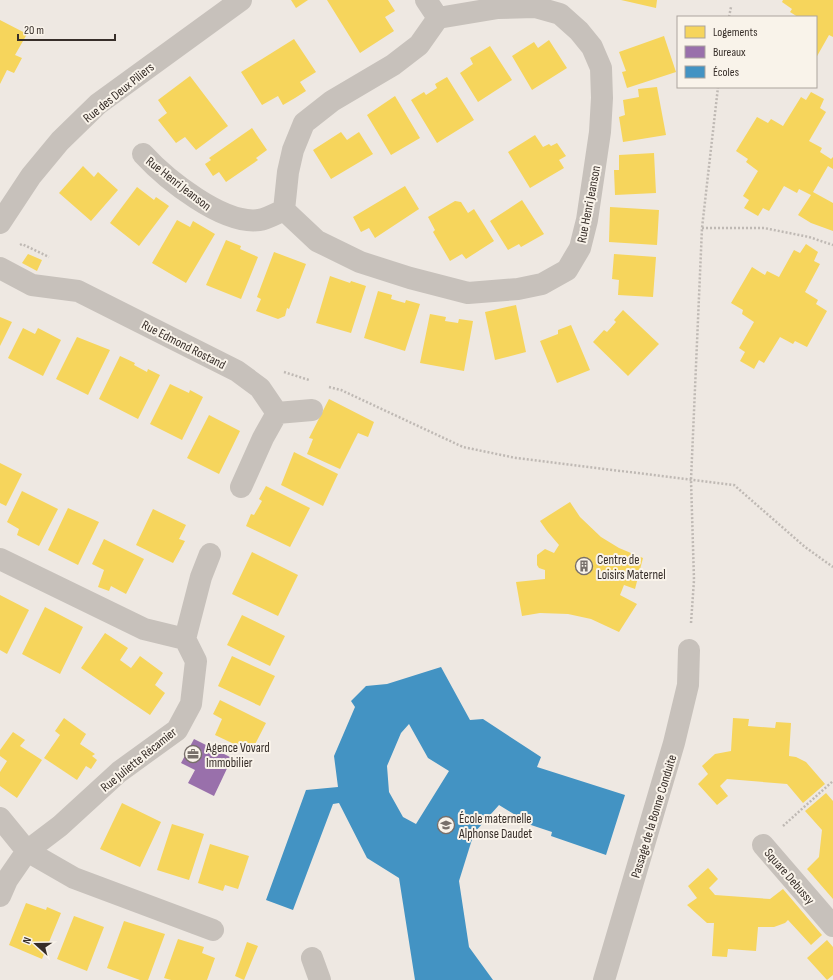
<svg xmlns="http://www.w3.org/2000/svg" width="833" height="980" viewBox="0 0 833 980" font-family="'Sofia Sans Condensed',sans-serif">
	<style>
		.homes { fill: #f6d55c }
		.offices { fill: #9970ab }
		.schools { fill: #4393c3; fill-rule: evenodd }
		.lines { fill: none; stroke-linecap: round; stroke-linejoin: round }
		.path { stroke: #bfb9b4; stroke-width: 2.5; stroke-dasharray: 2 2; stroke-linecap: butt }
		.minor { stroke: #c7c1bb; stroke-width: 22 }
		.labels { text-anchor: middle; stroke-width: 4; stroke-linejoin: round; paint-order: stroke }
		.street-label { font-size: 13px; fill: #372e29; stroke: #f9f3ea }
		.poi-label { font-size: 13px; fill: #372e29; stroke: #f9f3ea; text-anchor: start }
	</style>
	<rect width="100%" height="100%" fill="#eee8e2"/>
	<path class="homes" d="M 291,0 L 308,0 L 296,8 Z
		M 327,0 L 388,0 L 395,11 L 385,17 L 394,31 L 360,53 Z
		M 621,0 L 657,0 L 656,8 Z
		M 783,0 L 833,0 L 833,37 L 829,35 L 816,58 L 816,17 L 798,17 L 790,12 L 792,9 L 782,2 Z
		M 0,20 L 27,34 L 15,55 L 22,58 L 14,73 L 7,70 L 0,84 Z
		M 664,36 L 676,72 L 627,88 L 622,72 L 626,71 L 619,52 Z
		M 294,39 L 316,72 L 300,82 L 306,91 L 295,98 L 283,105 L 278,96 L 262,105 L 241,72 Z
		M 549,40 L 567,68 L 532,90 L 512,56 L 534,42 L 538,48 Z
		M 490,46 L 512,80 L 478,102 L 460,73 L 473,64 L 470,58 Z
		M 190,76 L 228,126 L 196,150 L 185,137 L 176,143 L 158,120 L 167,113 L 158,100 Z
		M 447,77 L 474,120 L 437,143 L 411,100 L 424,92 L 426,95 L 437,88 L 435,84 Z
		M 657,87 L 666,135 L 623,142 L 619,117 L 625,115 L 623,100 L 639,97 L 638,89 Z
		M 811,92 L 824,99 L 820,108 L 826,112 L 809,141 L 822,148 L 820,152 L 831,159 L 833,157 L 833,169 L 828,166 L 813,192 L 833,203 L 833,231 L 811,223 L 798,215 L 811,195 L 799,189 L 797,193 L 784,186 L 769,211 L 763,208 L 758,216 L 744,208 L 749,200 L 743,196 L 758,171 L 746,162 L 748,159 L 736,151 L 757,117 L 768,123 L 771,119 L 783,126 L 801,97 L 806,100 Z
		M 395,96 L 420,138 L 391,155 L 367,115 Z
		M 252,128 L 267,150 L 256,158 L 258,160 L 226,182 L 219,172 L 213,176 L 205,164 L 211,160 L 209,158 Z
		M 341,132 L 347,140 L 359,132 L 373,154 L 331,179 L 313,150 Z
		M 535,135 L 543,147 L 549,144 L 551,146 L 557,143 L 566,156 L 559,160 L 564,168 L 530,188 L 508,152 Z
		M 654,153 L 656,193 L 615,195 L 614,170 L 619,170 L 619,155 Z
		M 83,166 L 94,177 L 98,172 L 118,190 L 91,221 L 59,193 Z
		M 405,186 L 419,209 L 375,238 L 369,228 L 361,232 L 353,217 Z
		M 137,187 L 154,200 L 156,197 L 169,206 L 139,246 L 110,223 Z
		M 522,200 L 544,234 L 521,247 L 519,244 L 508,250 L 490,221 Z
		M 455,201 L 461,202 L 468,213 L 474,209 L 494,241 L 466,259 L 462,254 L 450,261 L 433,232 L 435,230 L 428,217 Z
		M 610,207 L 659,210 L 657,245 L 609,242 Z
		M 177,220 L 190,227 L 193,221 L 215,234 L 186,283 L 152,263 Z
		M 226,240 L 241,246 L 240,249 L 258,257 L 241,299 L 206,285 Z
		M 806,244 L 818,252 L 814,261 L 820,264 L 805,292 L 818,300 L 816,304 L 827,311 L 807,347 L 795,341 L 793,344 L 780,337 L 764,363 L 759,360 L 754,369 L 740,361 L 745,352 L 739,348 L 754,322 L 742,314 L 743,310 L 731,303 L 752,267 L 765,275 L 767,271 L 779,277 L 794,250 L 800,253 Z
		M 274,252 L 306,264 L 289,309 L 287,308 L 285,316 L 278,319 L 256,311 L 261,299 L 257,297 Z
		M 28,254 L 42,260 L 37,271 L 22,263 Z
		M 614,254 L 656,257 L 653,297 L 618,295 L 619,280 L 612,279 Z
		M 330,276 L 350,283 L 351,281 L 366,286 L 351,333 L 316,323 Z
		M 378,291 L 392,295 L 391,299 L 405,303 L 406,300 L 420,304 L 405,351 L 364,338 Z
		M 516,305 L 526,352 L 495,360 L 485,312 Z
		M 623,310 L 659,344 L 628,376 L 593,342 L 604,330 L 607,332 L 616,322 L 614,320 Z
		M 430,314 L 446,317 L 445,321 L 458,323 L 459,319 L 473,321 L 464,371 L 420,363 Z
		M 0,317 L 12,322 L 0,346 Z
		M 571,325 L 590,370 L 557,383 L 540,341 L 558,334 L 558,330 Z
		M 23,328 L 35,334 L 38,328 L 61,340 L 43,376 L 8,358 Z
		M 77,337 L 110,350 L 88,395 L 56,379 Z
		M 120,356 L 135,363 L 134,365 L 147,372 L 148,369 L 160,375 L 138,419 L 99,399 Z
		M 170,384 L 189,393 L 190,390 L 203,397 L 182,440 L 150,424 Z
		M 329,399 L 374,422 L 368,437 L 358,433 L 340,469 L 307,454 L 313,439 L 309,438 Z
		M 209,415 L 240,431 L 219,474 L 187,458 Z
		M 294,452 L 338,474 L 323,506 L 281,485 Z
		M 0,463 L 22,474 L 6,506 L 0,503 Z
		M 266,486 L 310,508 L 290,547 L 246,526 L 251,514 L 254,515 L 262,501 L 259,499 Z
		M 22,491 L 58,509 L 39,546 L 17,535 L 19,529 L 7,522 Z
		M 570,502 L 580,517 L 601,537 L 619,548 L 643,558 L 635,589 L 624,585 L 620,595 L 637,604 L 619,632 L 591,619 L 568,614 L 540,613 L 522,616 L 516,582 L 545,579 L 545,570 L 539,568 L 537,565 L 537,555 L 545,549 L 554,553 L 559,545 L 547,531 L 540,521 Z
		M 68,508 L 99,522 L 78,565 L 48,550 Z
		M 153,509 L 186,525 L 179,539 L 185,541 L 173,563 L 136,545 Z
		M 104,539 L 144,559 L 126,594 L 111,586 L 109,591 L 98,587 L 104,570 L 92,564 Z
		M 252,552 L 298,575 L 278,616 L 232,594 Z
		M 0,595 L 29,610 L 7,654 L 0,650 Z
		M 45,607 L 83,627 L 60,674 L 22,654 Z
		M 242,615 L 285,636 L 270,666 L 227,645 Z
		M 105,633 L 128,648 L 120,660 L 131,668 L 140,656 L 163,673 L 155,685 L 165,693 L 150,715 L 81,668 Z
		M 232,656 L 275,676 L 260,706 L 218,686 Z
		M 220,700 L 266,723 L 251,752 L 215,735 L 222,719 L 213,714 Z
		M 64,718 L 86,734 L 80,744 L 95,754 L 92,756 L 97,760 L 91,769 L 86,766 L 77,780 L 44,758 L 60,735 L 55,731 Z
		M 733,718 L 749,719 L 748,726 L 775,728 L 776,722 L 791,723 L 789,756 L 796,757 L 806,762 L 825,784 L 803,803 L 787,784 L 727,779 L 720,786 L 728,796 L 717,805 L 698,784 L 708,774 L 702,766 L 715,754 L 731,751 Z
		M 13,732 L 25,740 L 20,746 L 42,760 L 17,798 L 0,786 L 0,772 L 7,761 L 0,756 L 0,750 Z
		M 826,793 L 833,801 L 833,899 L 807,869 L 819,857 L 822,830 L 805,811 Z
		M 122,803 L 161,822 L 140,867 L 100,849 Z
		M 172,824 L 204,834 L 189,880 L 157,870 Z
		M 210,844 L 249,856 L 238,889 L 225,885 L 223,891 L 198,883 Z
		M 708,868 L 718,879 L 709,888 L 715,895 L 770,899 L 783,889 L 822,935 L 811,945 L 788,920 L 785,923 L 774,927 L 758,927 L 756,951 L 728,949 L 727,957 L 712,956 L 714,923 L 707,923 L 687,905 L 697,898 L 688,886 Z
		M 26,903 L 46,910 L 47,907 L 61,913 L 42,959 L 9,945 Z
		M 74,916 L 104,927 L 87,971 L 57,959 Z
		M 124,921 L 165,934 L 148,980 L 140,980 L 107,968 Z
		M 178,939 L 204,947 L 202,953 L 215,958 L 207,980 L 171,980 L 164,978 Z
		M 827,940 L 833,947 L 833,975 L 827,980 L 807,958 Z
		M 247,942 L 258,946 L 244,980 L 235,976 Z"/>
	<path class="offices" d="M 194,739 L 232,758 L 214,796 L 188,783 L 195,770 L 181,763 Z"/>
	<path class="schools" d="M 441,667 L 470,720 L 483,719 L 541,757 L 537,767 L 625,795 L 606,855 L 551,836 L 552,832 L 516,820 L 517,816 L 499,805 L 474,833 L 459,881 L 469,947 L 493,980 L 415,980 L 399,878 L 367,858 L 339,803 L 333,804 L 293,910 L 266,900 L 306,790 L 338,787 L 334,756 L 355,707 L 351,701 L 366,686 L 387,684 ZM 409,724 L 428,758 L 449,771 L 416,824 L 403,817 L 389,792 L 387,766 L 401,733 Z"/>
	<g class="lines">
		<path class="path" d="M 729,17 L 731,7
			M 702,228 L 764,228 L 809,237 L 833,245
			M 20,245 L 22,244 L 49,257
			M 284,372 L 309,380
			M 329,387 L 341,390 L 463,447 L 516,458 L 734,485 L 805,547 L 833,567
			M 691,623 L 694,580 L 691,480 L 702,228 L 718,87
			M 783,826 L 833,781"/>
		<path class="minor" d="M 426,0 L 438,18 L 419,45 L 393,65 L 332,101 L 304,123 L 293,150 L 288,172 L 284,210 L 317,241 L 360,262 L 410,278 L 468,293 L 518,289 L 542,284 L 567,270 L 580,248 L 587,220 L 600,132 L 602,98 L 601,68 L 592,47 L 579,31 L 560,14 L 535,7 L 498,8 L 438,18
			M 143,154 C 166,179 223,225 259,220 C 267,219 277,213 284,210
			M 0,223 L 31,176 L 60,141 L 98,104 L 241,0
			M 0,268 L 32,285 L 78,291 L 237,371 L 260,388 L 277,413
			M 277,413 L 312,410
			M 241,487 L 263,438 L 277,413
			M 0,559 L 144,629 L 185,639 L 196,661 L 191,704 L 177,730 L 119,772 L 60,826 L 27,851 L 7,880 L 0,896
			M 185,639 L 201,577 L 210,554
			M 0,818 L 27,851 L 74,878 L 213,930
			M 763,845 L 833,926
			M 312,958 L 320,980
			M 604,980 L 674,743 L 688,685 L 689,650"/>
	</g>
	<defs>
		<g id="building-ring" transform="scale(0.9)"><circle r="9.5" fill="#f9f3ea" stroke="#776f6a" stroke-width="1.5"/><path d="M-4-6H4V6H1V3H-1V6H-4ZM-2.5-4.3h1.7v1.8h-1.7ZM.8-4.3h1.7v1.8H.8ZM-2.5-1h1.7V.8h-1.7ZM.8-1h1.7V.8H.8Z" fill="#776f6a"/></g>
		<g id="office-ring" transform="scale(0.9)"><circle r="9.5" fill="#f9f3ea" stroke="#776f6a" stroke-width="1.5"/><path d="M-6-3h4V-5.5h4V-3h4V5H-6ZM-1-4.5V-3h2v-1.5ZM-6 0V1H6V0Z" fill="#776f6a"/></g>
		<g id="school-ring" transform="scale(0.9)"><circle r="9.5" fill="#f9f3ea" stroke="#776f6a" stroke-width="1.5"/><path d="M0-5L7-2L0 1L-7-2ZM-4 1L0 2.5L4 1V4Q0 6-4 4Z" fill="#776f6a"/></g>
	</defs>
	<g fill-rule="evenodd">
		<use href="#building-ring" x="584" y="566"/>
		<use href="#office-ring" x="193" y="754"/>
		<use href="#school-ring" x="446" y="825"/>
	</g>
	<g class="labels">
		<g class="street-label">
			<text transform="translate(118 92) rotate(-39)" y="5">Rue des Deux Piliers</text>
			<text transform="translate(179 183) rotate(38)" y="5">Rue Henri Jeanson</text>
			<text transform="translate(588 204) rotate(-79)" y="5">Rue Henri Jeanson</text>
			<text transform="translate(184 344) rotate(27)" y="5">Rue Edmond Rostand</text>
			<text transform="translate(138 759) rotate(-39)" y="5">Rue Juliette Récamier</text>
			<text transform="translate(653 816) rotate(-73)" y="5">Passage de la Bonne Conduite</text>
			<text transform="translate(790 876) rotate(49)" y="5">Square Debussy</text>
		</g>
		<g class="poi-label">
			<text x="597" y="564">Centre de<tspan x="597" dy="15">Loisirs Maternel</tspan></text>
			<text x="206" y="752">Agence Vovard<tspan x="206" dy="15">Immobilier</tspan></text>
			<text x="459" y="823">École maternelle<tspan x="459" dy="15">Alphonse Daudet</tspan></text>
		</g>
	</g>
	<rect x="677" y="16" width="140" height="72" fill="#f9f3ea" stroke="#aba49d"/>
	<rect x="685" y="26" width="20" height="12" fill="#f6d55c" stroke="#aba49d"/>
	<text x="713" y="36" font-size="12" fill="#372e29">Logements</text>
	<rect x="685" y="46" width="20" height="12" fill="#9970ab" stroke="#aba49d"/>
	<text x="713" y="56" font-size="12" fill="#372e29">Bureaux</text>
	<rect x="685" y="66" width="20" height="12" fill="#4393c3" stroke="#aba49d"/>
	<text x="713" y="76" font-size="12" fill="#372e29">Écoles</text>
	<g transform="translate(36 944) rotate(291)" stroke="#f9f3ea" stroke-width="3" paint-order="stroke">
	<path d="M0-3L7 15L0 10L-7 15Z" fill="#372e29"/>
	<text y="-6" font-size="11" font-weight="bold" text-anchor="middle" fill="#372e29">N</text>
	</g>
	<path d="M18 34v6h97v-6" fill="none" stroke="#372e29" stroke-width="2"/>
	<text x="24" y="34" font-size="12" fill="#372e29" stroke="#f9f3ea" stroke-width="3" paint-order="stroke">20 m</text>
</svg>
